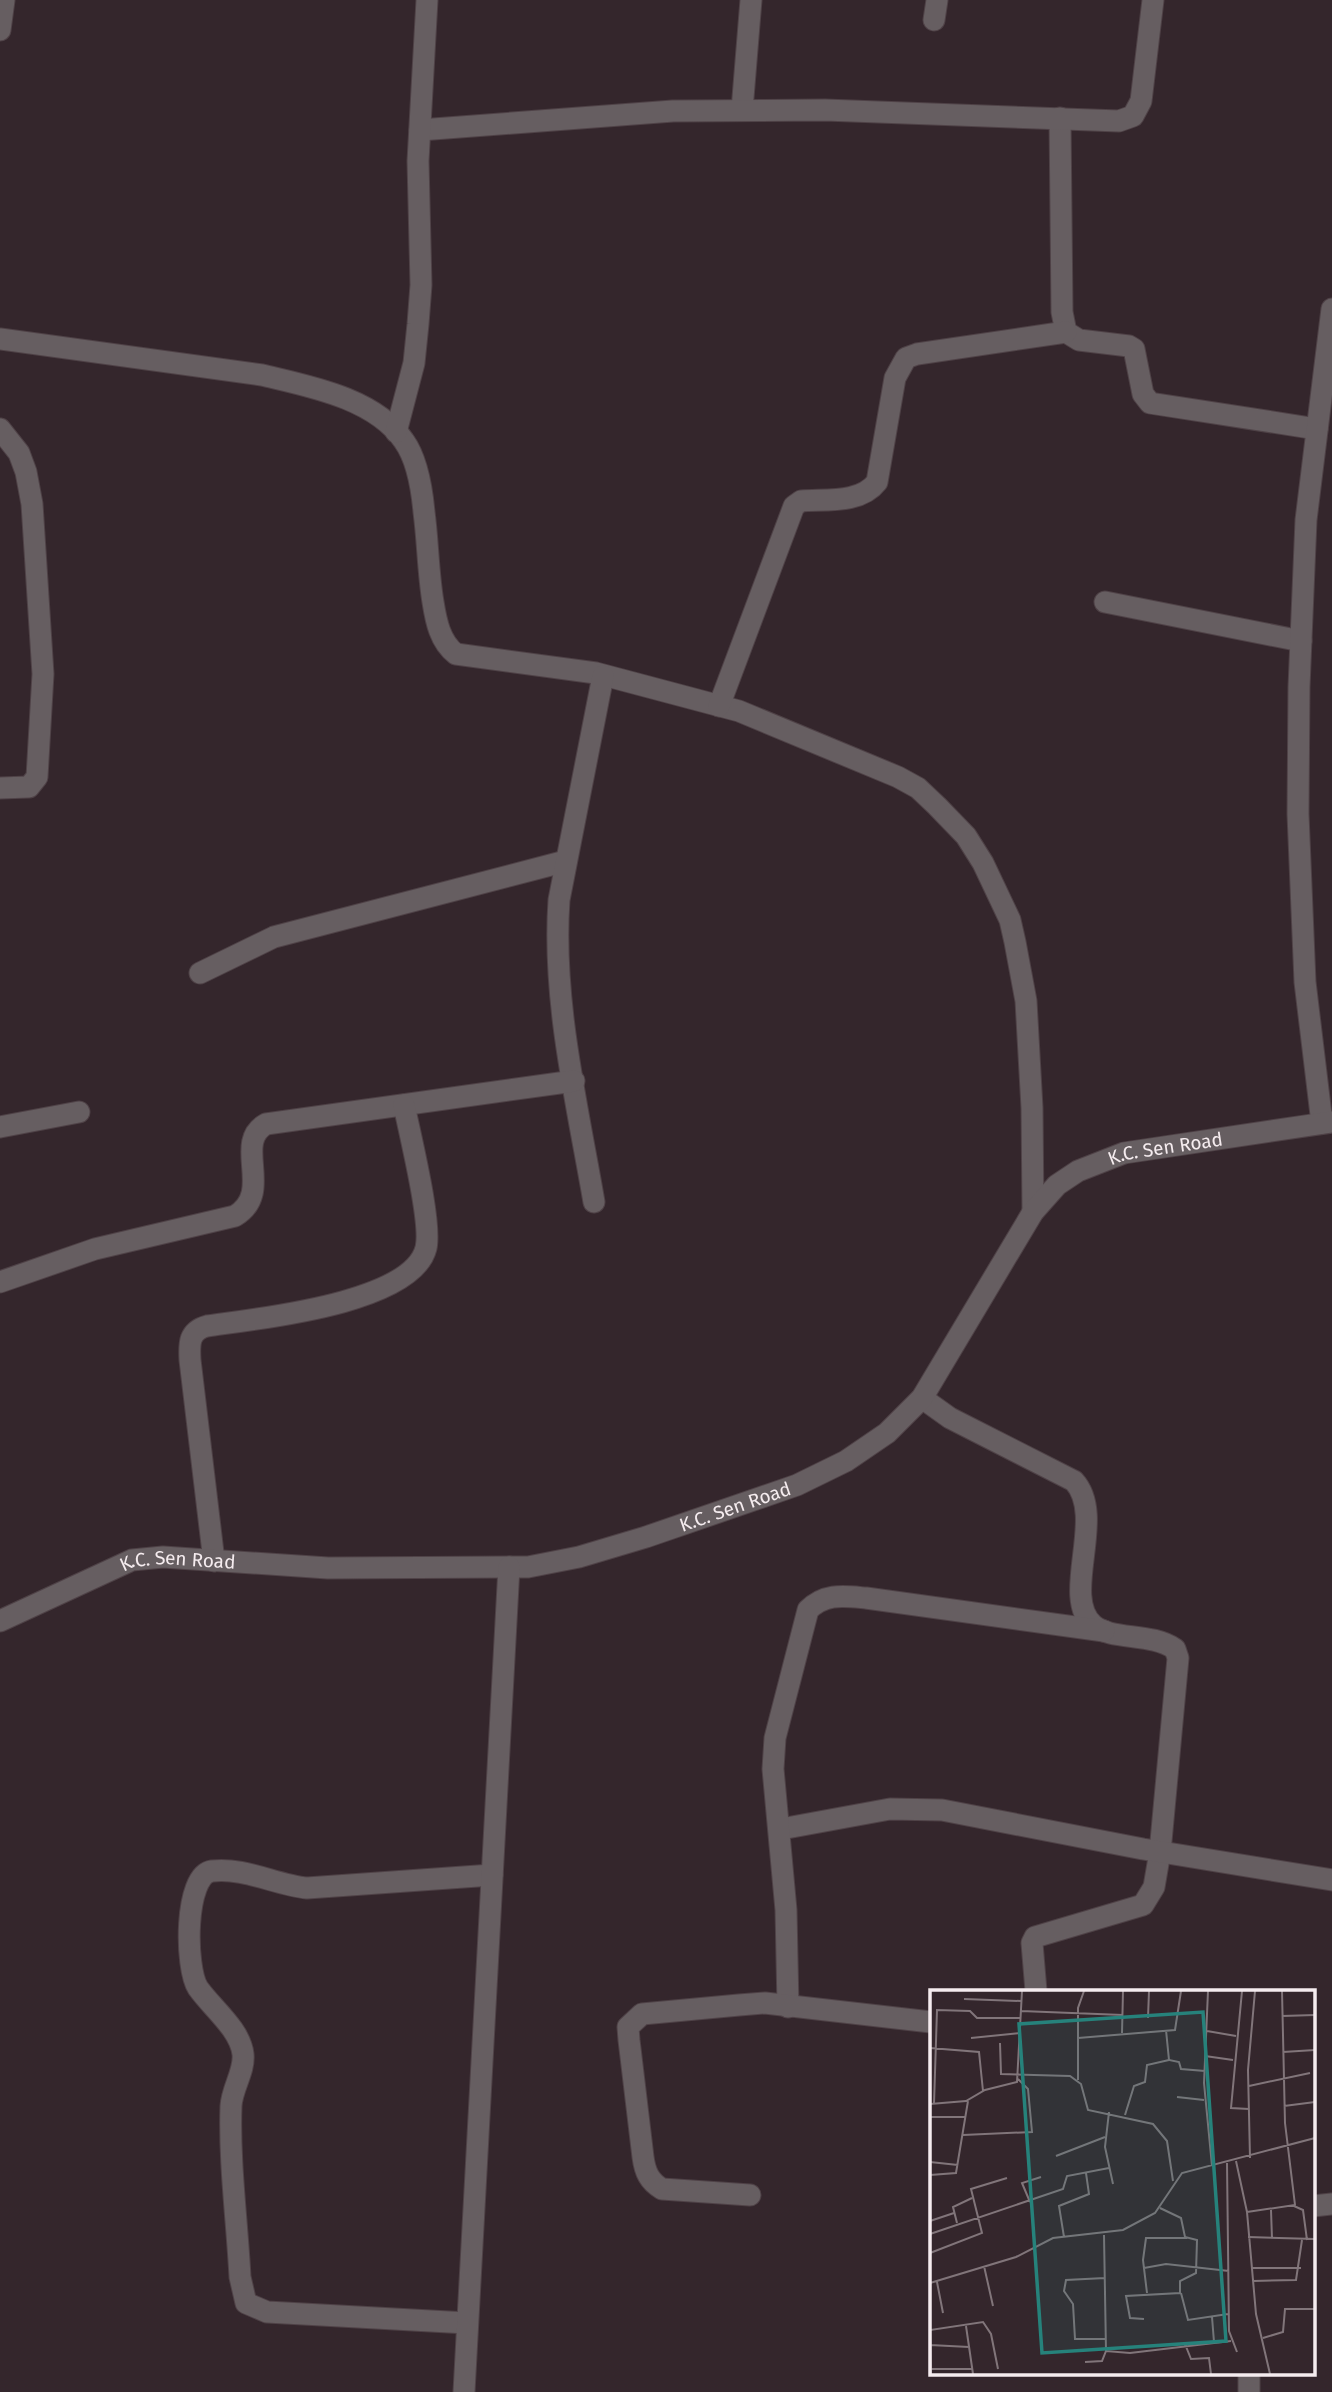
<svg xmlns="http://www.w3.org/2000/svg" width="1332" height="2392" viewBox="0 0 1332 2392" font-family="'Fira Sans',sans-serif">
	<style>
		.lines { fill: none; stroke-linecap: round; stroke-linejoin: round }
		.minor-casing { stroke: #4f4247; stroke-width: 23 }
		.minor { stroke: #665e61; stroke-width: 21 }
		.labels { text-anchor: middle; stroke-width: 7; stroke-linejoin: round; paint-order: stroke }
		.street-label { font-size: 19px; fill: #f5ecef; stroke: #2a1d22 }
		.inset-road { fill: none; stroke: #81757a; stroke-width: 2 }
		.view { fill: #26827b; fill-opacity: 0.15; stroke: #26827b; stroke-width: 3.5 }
		.inset-edge { fill: none; stroke: #f5ecef; stroke-width: 3.5 }
	</style>
	<rect width="100%" height="100%" fill="#34262c"/>
	<g class="lines">
		<g class="minor-casing">
			<g id="minor">
				<path d="M 934,20 L 937,0"/>
				<path d="M 0,30 L 4,0"/>
				<path d="M 742,110 L 751,0"/>
				<path d="M 1060,118 L 1062,312 L 1066,332 L 1079,340 L 1129,346 L 1134,349 L 1143,394 L 1150,403 L 1317,429"/>
				<path d="M 420,130 L 673,111 L 825,110 L 1119,121 L 1133,116 L 1141,101 L 1153,0"/>
				<path d="M 0,339 L 262,375 C 308,386 375,398 404,441 C 417,459 422,490 424,512 C 428,542 428,572 433,602 C 436,621 440,642 456,654 L 596,673 L 739,711 L 898,777 L 918,788 L 937,806 L 966,836 L 983,863 L 1010,920 L 1015,942 L 1026,1001 L 1032,1108 L 1033,1212"/>
				<path d="M 0,429 L 19,453 L 26,472 L 32,504 L 43,674 L 37,777 L 29,787 L 0,788"/>
				<path d="M 396,432 L 414,363 L 418,324 L 421,285 L 418,161 L 427,0"/>
				<path d="M 1105,602 L 1301,641"/>
				<path d="M 719,706 L 794,506 L 801,501 C 826,499 860,504 877,482 L 895,378 L 906,358 L 917,354 L 1066,332"/>
				<path d="M 200,973 L 274,937 L 566,861"/>
				<path d="M 1322,1123 L 1305,982 L 1298,814 L 1299,687 L 1306,520 L 1332,309"/>
				<path d="M 0,1127 L 79,1112"/>
				<path d="M 594,1202 C 577,1103 552,1001 559,900 L 603,676"/>
				<path d="M 0,1282 L 95,1249 L 235,1216 C 275,1192 232,1143 266,1124 L 574,1081"/>
				<path d="M 922,1398 L 950,1418 L 1074,1481 C 1107,1517 1060,1596 1093,1625 C 1112,1641 1151,1632 1175,1649 L 1178,1658 L 1160,1852 L 1154,1887 L 1143,1905 L 1035,1937 L 1032,1943 L 1036,1991"/>
				<path d="M 214,1561 L 190,1360 C 189,1343 189,1331 207,1326 C 255,1319 412,1304 426,1248 C 432,1223 410,1135 404,1105"/>
				<path id="s1" d="M 0,1621 L 132,1560 L 163,1557 L 328,1568 L 528,1567 L 579,1557 L 646,1537 L 797,1485 L 846,1461 L 887,1433 L 922,1398 L 1033,1212 L 1057,1185 L 1078,1171 L 1124,1153 L 1332,1122"/>
				<path d="M 781,1829 L 890,1809 L 942,1810 L 1143,1849 L 1332,1880"/>
				<path d="M 788,2007 L 786,1910 L 773,1769 L 775,1738 L 808,1610 C 825,1593 843,1596 866,1598 L 1104,1631"/>
				<path d="M 750,2195 L 662,2189 C 649,2181 645,2172 643,2157 L 629,2040 L 628,2027 L 642,2014 L 739,2005 L 765,2003 L 931,2022"/>
				<path d="M 1313,2206 L 1332,2204"/>
				<path d="M 467,2323 L 267,2312 L 246,2303 L 240,2277 C 237,2220 229,2162 231,2106 C 232,2088 245,2071 243,2054 C 240,2029 212,2008 198,1988 C 185,1968 184,1875 212,1871 C 244,1867 276,1885 307,1888 L 492,1875"/>
				<path d="M 464,2392 L 509,1567"/>
				<path d="M 1249,2392 L 1249,2373"/>
			</g>
		</g>
		<use href="#minor" class="minor"/>
	</g>
	<g class="labels">
		<g class="street-label">
			<text dy="7" stroke="none"><textPath href="#s1" startOffset="1346">K.C. Sen Road</textPath></text>
			<text dy="7" stroke="none"><textPath href="#s1" startOffset="758">K.C. Sen Road</textPath></text>
			<text dy="7" stroke="none"><textPath href="#s1" startOffset="191">K.C. Sen Road</textPath></text>
		</g>
	</g>
	<g transform="translate(930 1990)">
		<rect width="385" height="385" fill="#34262c"/>
		<path class="inset-road" d="M 278,1 L 274,93 L 282,176M 312,1 L 301,118 L 319,119M 34,9 L 91,11M 91,21 L 193,25M 352,26 L 385,25M 218,28 L 219,1M 236,40 L 239,70 L 249,72 L 251,79 L 275,81M 277,41 L 306,46M 192,43 L 193,1M 41,48 L 90,43M 148,48 L 245,40 L 251,1M 70,53 L 71,84 L 140,86 L 151,94 L 158,120 L 223,134 L 237,151 L 243,191M 0,58 L 49,62 L 53,101M 353,62 L 385,60M 275,66 L 303,70M 148,90 L 148,18 L 154,1M 319,96 L 380,83M 247,107 L 274,110M 0,114 L 36,111 L 55,100 L 87,92 L 92,1M 4,114 L 7,20 L 40,21 L 47,28 L 90,28M 354,116 L 385,112M 179,122 L 175,157 L 183,194M 195,125 L 204,96 L 215,92 L 217,75 L 239,70M 0,127 L 35,127M 33,145 L 102,142 L 98,99 L 88,89M 126,166 L 175,147M 320,168 L 318,80 L 325,1M 306,171 L 317,222 L 326,324 L 340,384M 0,172 L 28,175M 297,173 L 299,341 L 307,362M 0,185 L 26,183 L 38,111M 100,212 L 92,193 L 111,187M 364,216 L 373,220 L 377,250M 341,220 L 342,249M 317,222 L 365,215 L 355,133 L 352,1M 0,231 L 24,223M 27,233 L 23,217 L 42,208M 0,244 L 133,199 L 137,186 L 179,178M 174,245 L 176,361M 134,247 L 129,216 L 159,204 L 156,183M 318,247 L 385,249M 0,263 L 52,243 L 41,199 L 77,188M 54,276 L 63,316M 214,278 L 236,274 L 299,281M 321,278 L 371,278M 175,288 L 136,290 L 134,301 L 143,314 L 145,349 L 176,349M 323,291 L 366,290 L 372,250M 7,292 L 13,323M 0,293 L 86,267 L 123,248 L 193,240 L 225,223 L 252,183 L 385,148M 217,303 L 213,270 L 216,248 L 257,248M 251,303 L 258,330 L 298,324M 282,327 L 284,352M 214,329 L 200,328 L 196,306 L 250,303 L 250,291 L 266,283 L 267,250 L 255,247 L 251,228 L 230,218M 36,336 L 43,384M 333,348 L 353,342 L 355,319 L 385,319M 255,354 L 261,369 L 279,368 L 281,384M 0,355 L 39,357M 155,372 L 172,371 L 176,361 L 200,363 L 301,351M 1,379 L 42,379M 1,384 L 0,340 L 53,332 L 61,344 L 68,379"/>
		<path class="view" d="M 273,22 L 296,351 L 112,363 L 89,34 Z"/>
		<rect width="385" height="385" class="inset-edge"/>
	</g>
</svg>
